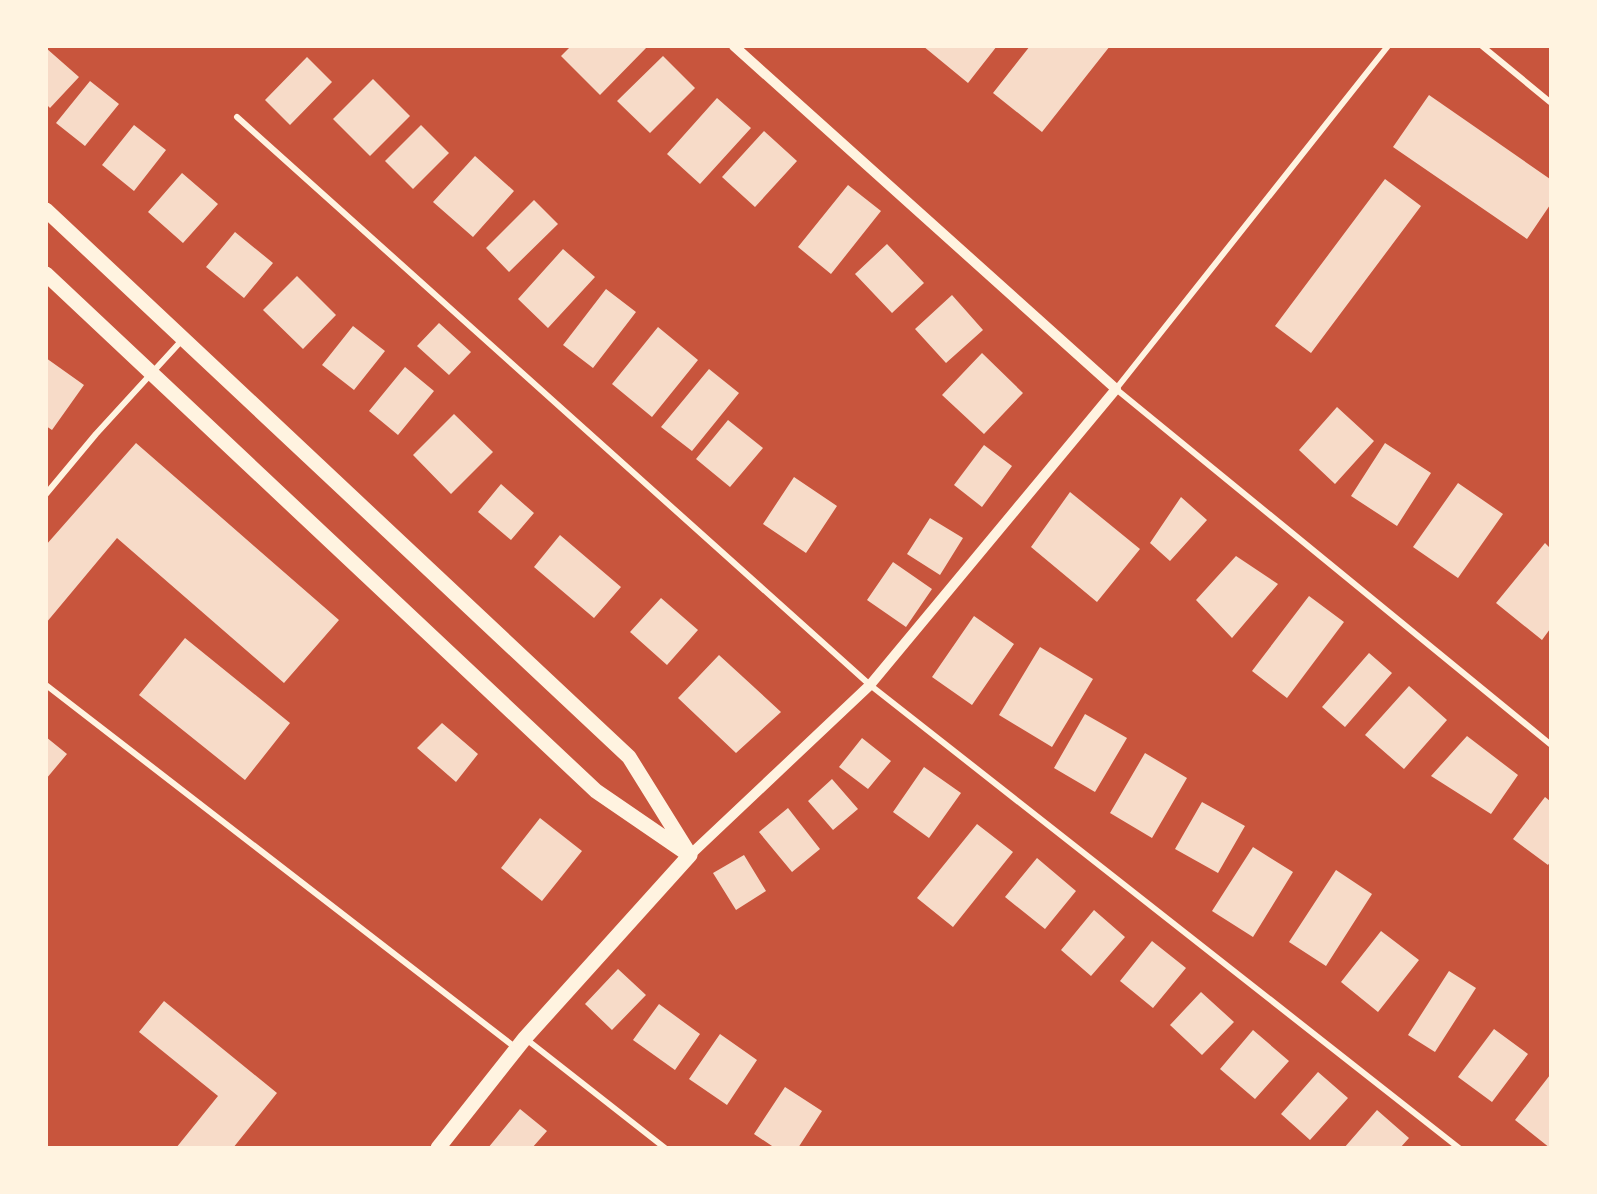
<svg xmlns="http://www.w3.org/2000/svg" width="1597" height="1194" viewBox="0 0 1597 1194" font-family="Helvetica,sans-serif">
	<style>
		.building { fill: #f7dbc8 }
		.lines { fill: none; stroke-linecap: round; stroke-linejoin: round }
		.minor { stroke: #fff3e0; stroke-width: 6 }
		.tertiary { stroke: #fff3e0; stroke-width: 10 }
		.primary { stroke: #fff3e0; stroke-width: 15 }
	</style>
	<rect width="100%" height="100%" fill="#c8553d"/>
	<path class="building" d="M 571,46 L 648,46 L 600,95 L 561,56 Z
		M 923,46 L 997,46 L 968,83 Z
		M 1030,46 L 1110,46 L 1042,132 L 993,93 Z
		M 46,48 L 79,77 L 50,108 L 46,104 Z
		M 663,56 L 695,88 L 650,133 L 617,101 Z
		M 307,57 L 332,82 L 290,125 L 265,100 Z
		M 373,79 L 410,116 L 370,156 L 333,119 Z
		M 90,81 L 119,104 L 85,146 L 56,123 Z
		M 1429,95 L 1550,179 L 1550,205 L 1527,239 L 1393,147 Z
		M 717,98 L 751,128 L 700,184 L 667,154 Z
		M 134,125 L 166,150 L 134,191 L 102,165 Z
		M 421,125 L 449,153 L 413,189 L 385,161 Z
		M 764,131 L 797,161 L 755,207 L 722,177 Z
		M 475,156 L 514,191 L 473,237 L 433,202 Z
		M 182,173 L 218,204 L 183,243 L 148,212 Z
		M 1385,179 L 1421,206 L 1311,353 L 1275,326 Z
		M 848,185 L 881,211 L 831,274 L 798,247 Z
		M 534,200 L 558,224 L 509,272 L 486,248 Z
		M 235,232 L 273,263 L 244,298 L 206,267 Z
		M 887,244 L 924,283 L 892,313 L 855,274 Z
		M 563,249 L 595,277 L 548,328 L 518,299 Z
		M 297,276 L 336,315 L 303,349 L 263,310 Z
		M 606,289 L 636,312 L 593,368 L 563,345 Z
		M 952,295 L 983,330 L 946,363 L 915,329 Z
		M 439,323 L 471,352 L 449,375 L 417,346 Z
		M 353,326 L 385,351 L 354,390 L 322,365 Z
		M 658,327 L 698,360 L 652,417 L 612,384 Z
		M 982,353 L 1023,393 L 984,434 L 942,395 Z
		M 46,358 L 84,385 L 52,430 L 46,426 Z
		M 405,367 L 434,391 L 398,435 L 369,411 Z
		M 709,369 L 739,393 L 692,451 L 661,427 Z
		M 1337,407 L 1374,441 L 1335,484 L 1299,450 Z
		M 454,414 L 493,452 L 451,494 L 413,455 Z
		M 728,420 L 763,448 L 730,487 L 696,459 Z
		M 136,443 L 339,620 L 284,683 L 117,538 L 46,623 L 46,545 Z
		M 1385,443 L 1431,473 L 1397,526 L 1351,496 Z
		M 984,445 L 1012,466 L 982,507 L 954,485 Z
		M 794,477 L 837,506 L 806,553 L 763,524 Z
		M 1458,483 L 1503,514 L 1458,578 L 1413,547 Z
		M 501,484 L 534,513 L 511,540 L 478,512 Z
		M 1070,492 L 1140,549 L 1097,602 L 1031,547 Z
		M 1181,497 L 1207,520 L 1170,561 L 1150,543 Z
		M 930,518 L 963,538 L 940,575 L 907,554 Z
		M 560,535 L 621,587 L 594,618 L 534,567 Z
		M 1545,543 L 1550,548 L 1550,629 L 1542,640 L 1496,603 Z
		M 1236,556 L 1278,584 L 1232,638 L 1196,600 Z
		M 893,562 L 932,589 L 906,627 L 867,600 Z
		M 1309,596 L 1344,622 L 1287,698 L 1252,671 Z
		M 661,598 L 698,630 L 667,665 L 630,632 Z
		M 974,616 L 1014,644 L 972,705 L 932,677 Z
		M 185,638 L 290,723 L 245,780 L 139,695 Z
		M 1040,647 L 1093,679 L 1052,747 L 999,715 Z
		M 1369,653 L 1392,673 L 1345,727 L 1322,707 Z
		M 719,655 L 781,712 L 736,753 L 678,698 Z
		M 1409,686 L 1447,720 L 1404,769 L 1365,735 Z
		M 1085,714 L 1127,738 L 1095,792 L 1054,768 Z
		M 442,723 L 478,754 L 456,782 L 417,748 Z
		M 1467,736 L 1518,775 L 1491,814 L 1431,776 Z
		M 46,737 L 67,754 L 46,779 Z
		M 862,738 L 891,761 L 868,789 L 839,767 Z
		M 1145,753 L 1187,778 L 1152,838 L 1110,813 Z
		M 924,767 L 961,793 L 929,838 L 893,812 Z
		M 832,779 L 858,809 L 833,830 L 808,801 Z
		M 1545,797 L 1550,801 L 1550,862 L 1548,865 L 1513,839 Z
		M 1202,802 L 1245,826 L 1218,873 L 1175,849 Z
		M 788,808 L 820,849 L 792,872 L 759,832 Z
		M 540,818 L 582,851 L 542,901 L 501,868 Z
		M 977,824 L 1013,852 L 953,927 L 917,898 Z
		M 1253,847 L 1293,872 L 1253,937 L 1212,911 Z
		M 744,855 L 766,891 L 736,910 L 713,873 Z
		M 1037,858 L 1076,891 L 1045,929 L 1005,897 Z
		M 1336,870 L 1372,894 L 1326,966 L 1289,942 Z
		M 1094,910 L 1125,937 L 1091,976 L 1061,950 Z
		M 1381,931 L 1419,960 L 1378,1012 L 1341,982 Z
		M 1152,941 L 1186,968 L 1153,1008 L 1120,981 Z
		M 618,969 L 646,995 L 612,1030 L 585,1004 Z
		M 1449,971 L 1476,988 L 1435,1052 L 1408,1035 Z
		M 1201,992 L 1234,1022 L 1202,1055 L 1170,1025 Z
		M 164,1001 L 277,1093 L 233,1148 L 176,1148 L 218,1096 L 139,1032 Z
		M 659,1004 L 700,1034 L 675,1070 L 633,1040 Z
		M 1494,1029 L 1528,1054 L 1492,1102 L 1458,1077 Z
		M 1253,1030 L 1289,1061 L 1255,1099 L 1220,1069 Z
		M 720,1034 L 757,1060 L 727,1105 L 689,1079 Z
		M 1318,1072 L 1348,1098 L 1310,1140 L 1281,1114 Z
		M 1550,1075 L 1550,1148 L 1515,1120 Z
		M 785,1087 L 822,1111 L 798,1148 L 775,1148 L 754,1134 Z
		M 520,1109 L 547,1131 L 532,1148 L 488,1148 Z
		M 1377,1110 L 1409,1138 L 1400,1148 L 1344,1148 Z"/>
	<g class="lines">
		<path class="minor" d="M 1388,46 L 1116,389 L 1550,744
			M 1482,46 L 1550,102
			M 237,117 L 870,685 L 1459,1148
			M 46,494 L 96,434 L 183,339
			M 46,685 L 516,1048
			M 526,1039 L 665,1148"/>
		<path class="tertiary" d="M 690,855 L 870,685 L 1116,389 L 734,46"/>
		<path class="primary" d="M 46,210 L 629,757 L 690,855
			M 46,274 L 596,791 L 685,852
			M 438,1148 L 525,1038 L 690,855"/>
	</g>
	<rect width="1597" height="1194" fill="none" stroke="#fff3e0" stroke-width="96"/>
</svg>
